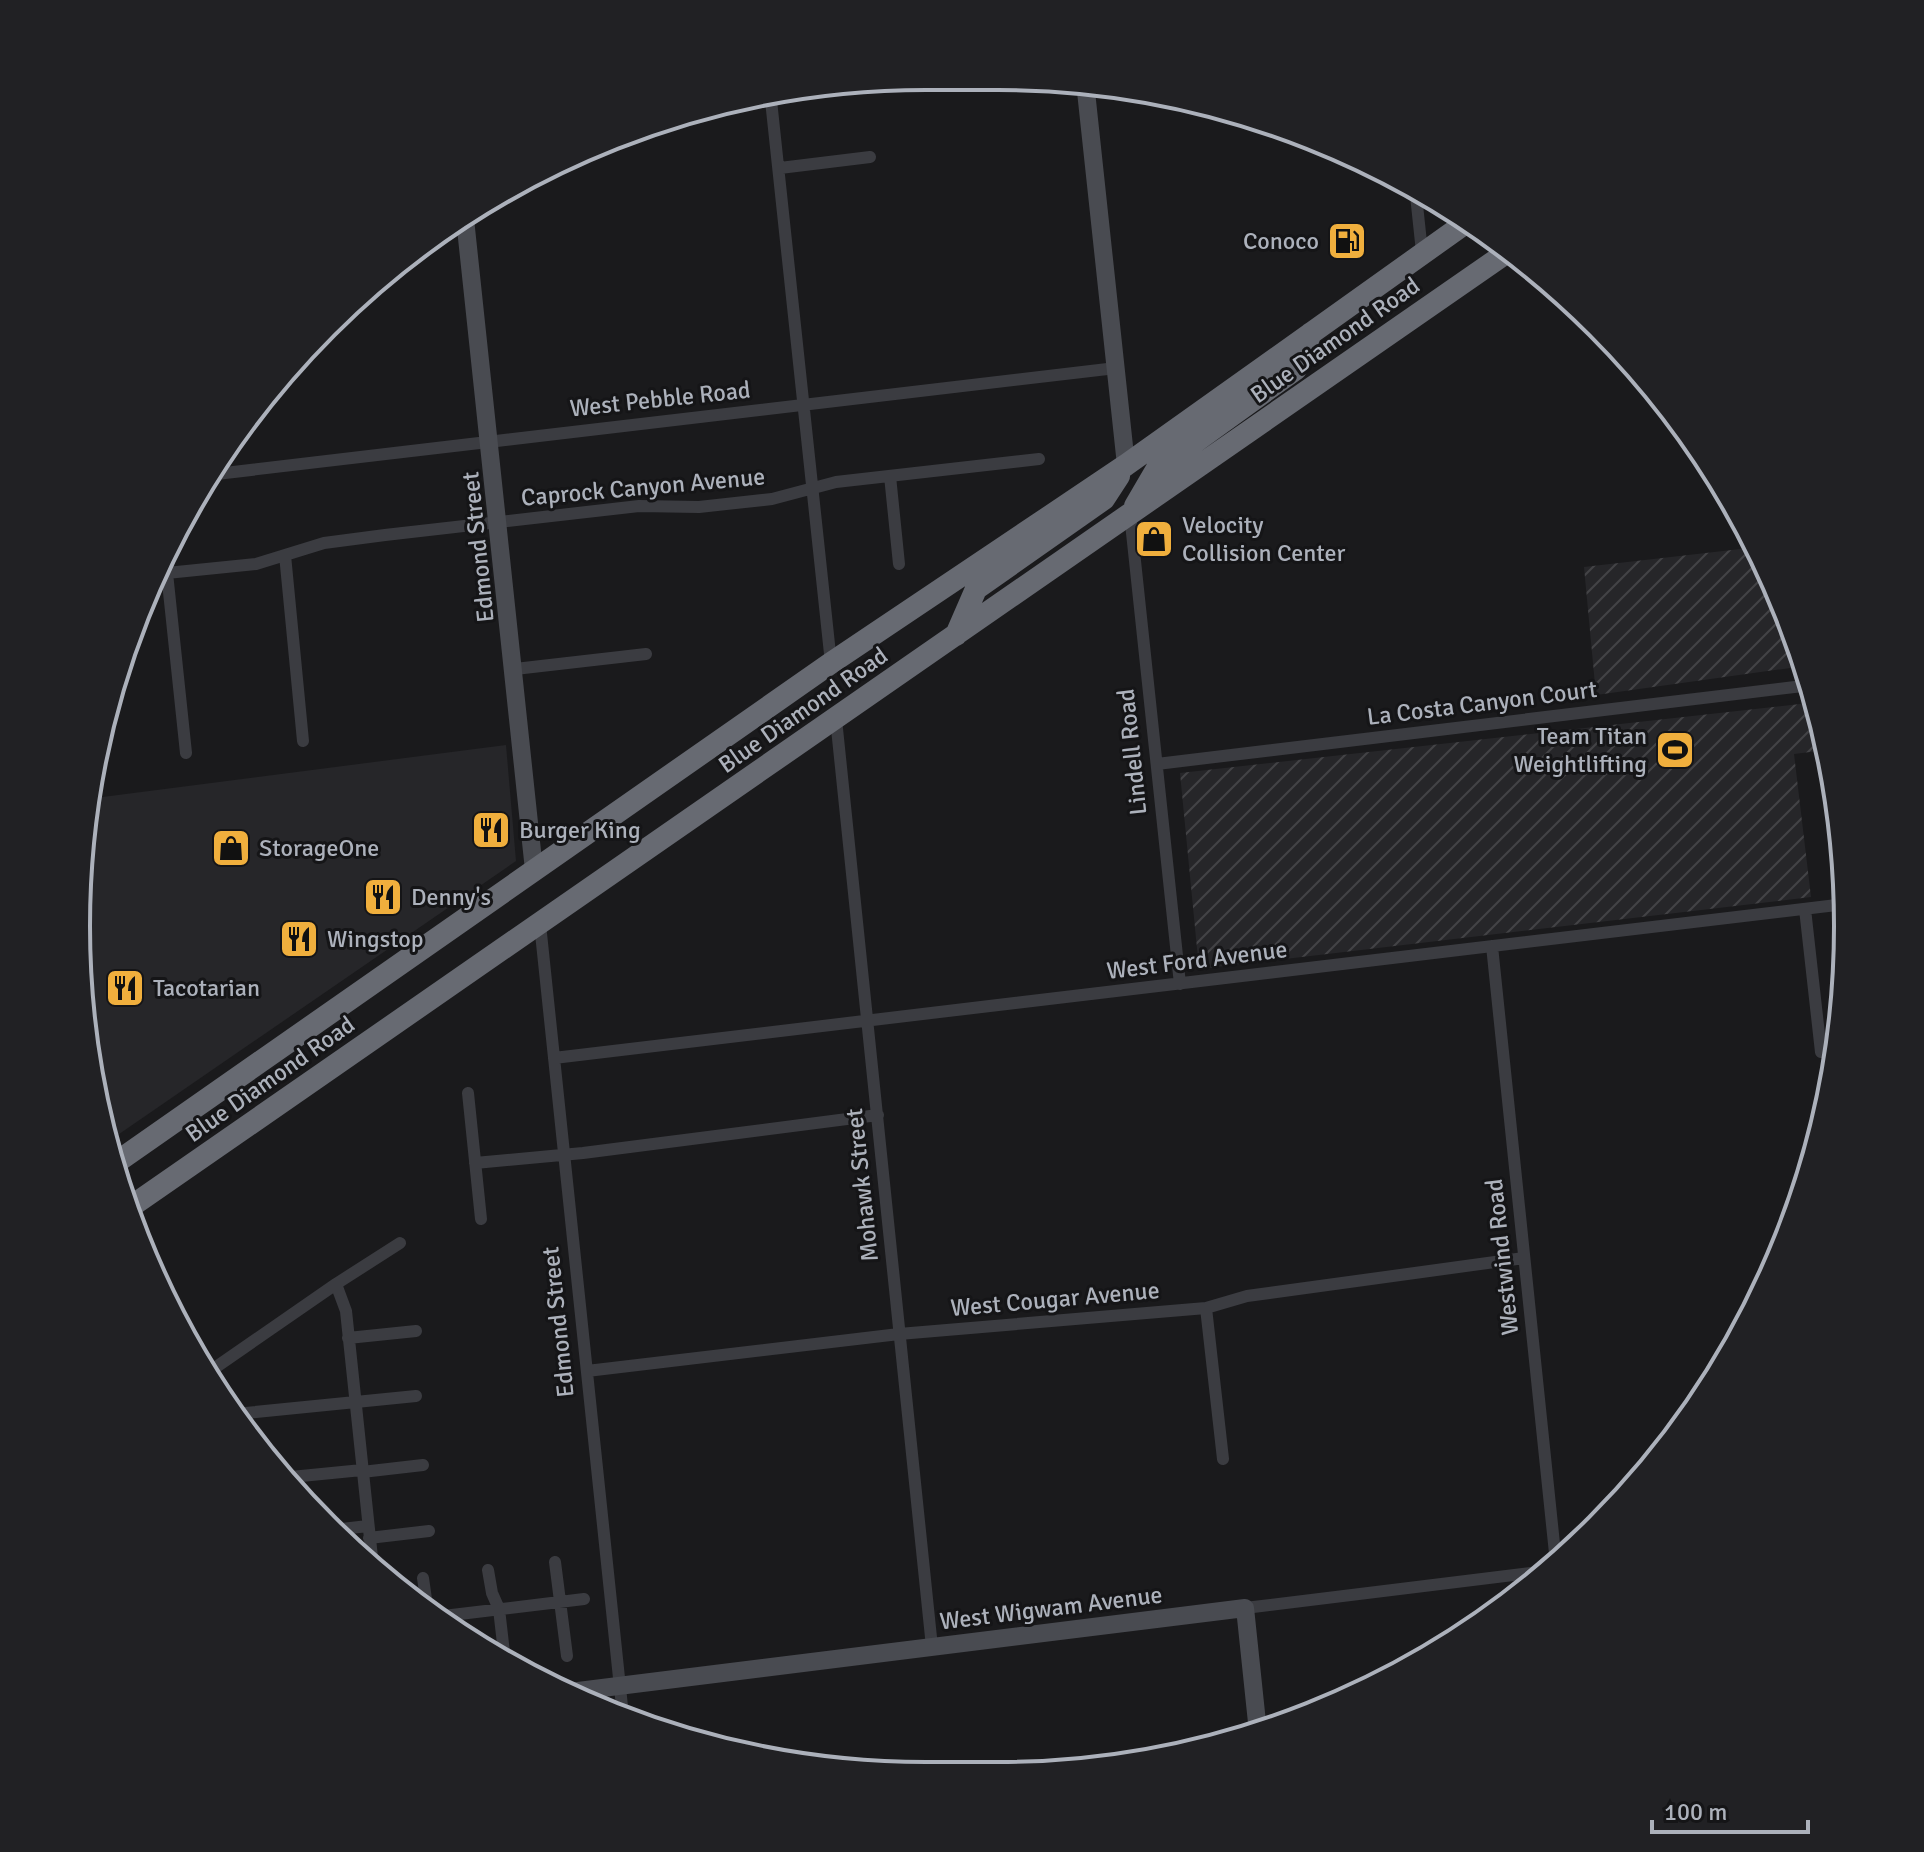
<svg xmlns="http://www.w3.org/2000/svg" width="1924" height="1852" viewBox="0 0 1924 1852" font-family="Signika,sans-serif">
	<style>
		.built { fill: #262629 }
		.industrial { fill: url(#industrial-furrows) }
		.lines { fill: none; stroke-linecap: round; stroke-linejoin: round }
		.street { stroke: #3b3c41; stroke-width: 12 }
		.secondary { stroke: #494b51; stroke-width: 18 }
		.highway { stroke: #676a72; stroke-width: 22 }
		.labels { text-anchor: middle; stroke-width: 6; stroke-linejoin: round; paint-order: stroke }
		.poi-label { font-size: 24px; fill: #acb1bb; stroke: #151517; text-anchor: start }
		.street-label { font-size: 24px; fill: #acb1bb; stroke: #151517 }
		.rim { fill: none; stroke: #acb1bb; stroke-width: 4 }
	</style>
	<defs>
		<pattern id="industrial-furrows" width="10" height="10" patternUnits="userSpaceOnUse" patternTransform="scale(2)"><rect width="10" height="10" fill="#262629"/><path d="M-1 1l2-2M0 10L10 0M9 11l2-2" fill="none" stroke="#434346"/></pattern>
	</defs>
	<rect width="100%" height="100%" fill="#1a1a1c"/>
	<path class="built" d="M 506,745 L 516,861 L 109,1141 L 78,982 L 83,815 L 87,799 Z"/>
	<path class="industrial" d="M 1758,547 L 1804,666 L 1596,695 L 1584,567 Z
		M 1818,702 L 1826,750 L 1794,754 L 1811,897 L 1199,969 L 1180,773 Z"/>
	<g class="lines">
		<path class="street" d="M 770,91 L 831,663
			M 780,168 L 870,157
			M 1415,186 L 1422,252
			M 208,475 L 1116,368
			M 890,476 L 899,564
			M 1130,514 L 1180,984
			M 285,555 L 303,741
			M 167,573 L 186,753
			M 157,574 L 256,564 L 324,543 L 385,535 L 639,506 L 699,507 L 772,499 L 836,482 L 1039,459
			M 515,669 L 646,654
			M 836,719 L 932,1647
			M 1157,764 L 1811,685
			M 1805,909 L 1821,1052
			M 540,924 L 623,1716
			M 1492,946 L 1556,1563
			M 554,1058 L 1845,904
			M 468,1093 L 481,1219
			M 475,1163 L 583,1153 L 878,1115
			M 336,1284 L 346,1311 L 373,1567
			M 1206,1308 L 1223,1459
			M 348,1338 L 416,1331
			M 587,1371 L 899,1334 L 1206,1308 L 1247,1296 L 1524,1258
			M 206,1374 L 336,1284 L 400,1243
			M 235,1414 L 416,1396
			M 362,1472 L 423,1465
			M 281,1478 L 362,1470
			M 333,1530 L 368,1526
			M 369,1538 L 429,1531
			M 555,1562 L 567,1656
			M 488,1570 L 492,1593 L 499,1609 L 505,1661
			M 423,1578 L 428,1613
			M 1245,1608 L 1547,1571
			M 435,1617 L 584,1599"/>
		<path class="secondary" d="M 1085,82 L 1126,465
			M 465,219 L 534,870
			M 562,1693 L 1245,1608 L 1258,1732"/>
		<path class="highway" d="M 1135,506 L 1156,470 L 1296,369 L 1311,333
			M 956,635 L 976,589 L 1104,499 L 1119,476
			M 114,1164 L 831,663 L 1126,465 L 1467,222
			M 126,1210 L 1509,251"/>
	</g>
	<defs>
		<g id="fuel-square" transform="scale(2)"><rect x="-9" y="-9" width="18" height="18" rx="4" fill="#f0af3d" stroke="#151517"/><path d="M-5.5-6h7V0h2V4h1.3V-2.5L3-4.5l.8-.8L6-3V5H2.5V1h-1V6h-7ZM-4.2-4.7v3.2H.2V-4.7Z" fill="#111"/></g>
		<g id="shop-square" transform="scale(2)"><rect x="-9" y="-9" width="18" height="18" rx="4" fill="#f0af3d" stroke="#151517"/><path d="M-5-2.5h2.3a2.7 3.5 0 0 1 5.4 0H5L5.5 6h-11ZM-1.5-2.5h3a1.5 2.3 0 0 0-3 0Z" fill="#111"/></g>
		<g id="stadium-square" transform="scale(2)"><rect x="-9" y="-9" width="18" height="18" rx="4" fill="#f0af3d" stroke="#151517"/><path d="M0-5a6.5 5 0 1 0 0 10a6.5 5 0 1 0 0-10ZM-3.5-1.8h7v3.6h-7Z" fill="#111"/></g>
		<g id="restaurant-square" transform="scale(2)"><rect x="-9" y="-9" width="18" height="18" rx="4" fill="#f0af3d" stroke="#151517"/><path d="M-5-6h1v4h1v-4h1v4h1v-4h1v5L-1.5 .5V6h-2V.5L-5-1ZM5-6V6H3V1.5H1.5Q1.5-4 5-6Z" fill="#111"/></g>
	</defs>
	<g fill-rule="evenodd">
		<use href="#fuel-square" x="1347" y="241"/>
		<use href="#shop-square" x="1154" y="539"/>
		<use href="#stadium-square" x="1675" y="750"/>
		<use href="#restaurant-square" x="491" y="830"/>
		<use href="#shop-square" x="231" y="848"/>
		<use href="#restaurant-square" x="383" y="897"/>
		<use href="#restaurant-square" x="299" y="939"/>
		<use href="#restaurant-square" x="125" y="988"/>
	</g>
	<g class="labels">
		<g class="poi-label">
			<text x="1319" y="249" text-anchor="end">Conoco</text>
			<text x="1182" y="533">Velocity<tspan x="1182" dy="28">Collision Center</tspan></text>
			<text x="1647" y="744" text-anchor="end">Team Titan<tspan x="1647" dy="28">Weightlifting</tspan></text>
			<text x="519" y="838">Burger King</text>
			<text x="259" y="856">StorageOne</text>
			<text x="411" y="905">Denny's</text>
			<text x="327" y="947">Wingstop</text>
			<text x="153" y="996">Tacotarian</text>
		</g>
		<g class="street-label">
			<text transform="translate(1335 340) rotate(-35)" y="8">Blue Diamond Road</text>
			<text transform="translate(660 399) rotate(-6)" y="8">West Pebble Road</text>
			<text transform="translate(643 487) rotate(-5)" y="8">Caprock Canyon Avenue</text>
			<text transform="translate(478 547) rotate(-96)" y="8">Edmond Street</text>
			<text transform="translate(1482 703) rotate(-7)" y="8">La Costa Canyon Court</text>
			<text transform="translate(803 710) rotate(-35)" y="8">Blue Diamond Road</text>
			<text transform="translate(1132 752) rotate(-96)" y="8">Lindell Road</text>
			<text transform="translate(1197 960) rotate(-7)" y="8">West Ford Avenue</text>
			<text transform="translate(270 1079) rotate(-35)" y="8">Blue Diamond Road</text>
			<text transform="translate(862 1185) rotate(-96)" y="8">Mohawk Street</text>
			<text transform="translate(1502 1257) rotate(-96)" y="8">Westwind Road</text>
			<text transform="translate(1055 1299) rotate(-5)" y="8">West Cougar Avenue</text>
			<text transform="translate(558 1322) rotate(-96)" y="8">Edmond Street</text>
			<text transform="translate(1051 1608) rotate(-7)" y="8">West Wigwam Avenue</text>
		</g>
	</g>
	<path d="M0 0H1924V1852H0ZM926 90H998A836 836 0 0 1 1834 926V926A836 836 0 0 1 998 1762H926A836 836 0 0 1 90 926V926A836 836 0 0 1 926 90Z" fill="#212124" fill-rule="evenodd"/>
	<path class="rim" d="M926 90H998A836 836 0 0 1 1834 926V926A836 836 0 0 1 998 1762H926A836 836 0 0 1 90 926V926A836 836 0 0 1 926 90Z"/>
	<path d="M1652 1820v12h156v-12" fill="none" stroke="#acb1bb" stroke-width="4"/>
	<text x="1664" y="1820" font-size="24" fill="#acb1bb" stroke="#151517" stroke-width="6" paint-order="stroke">100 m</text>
</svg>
